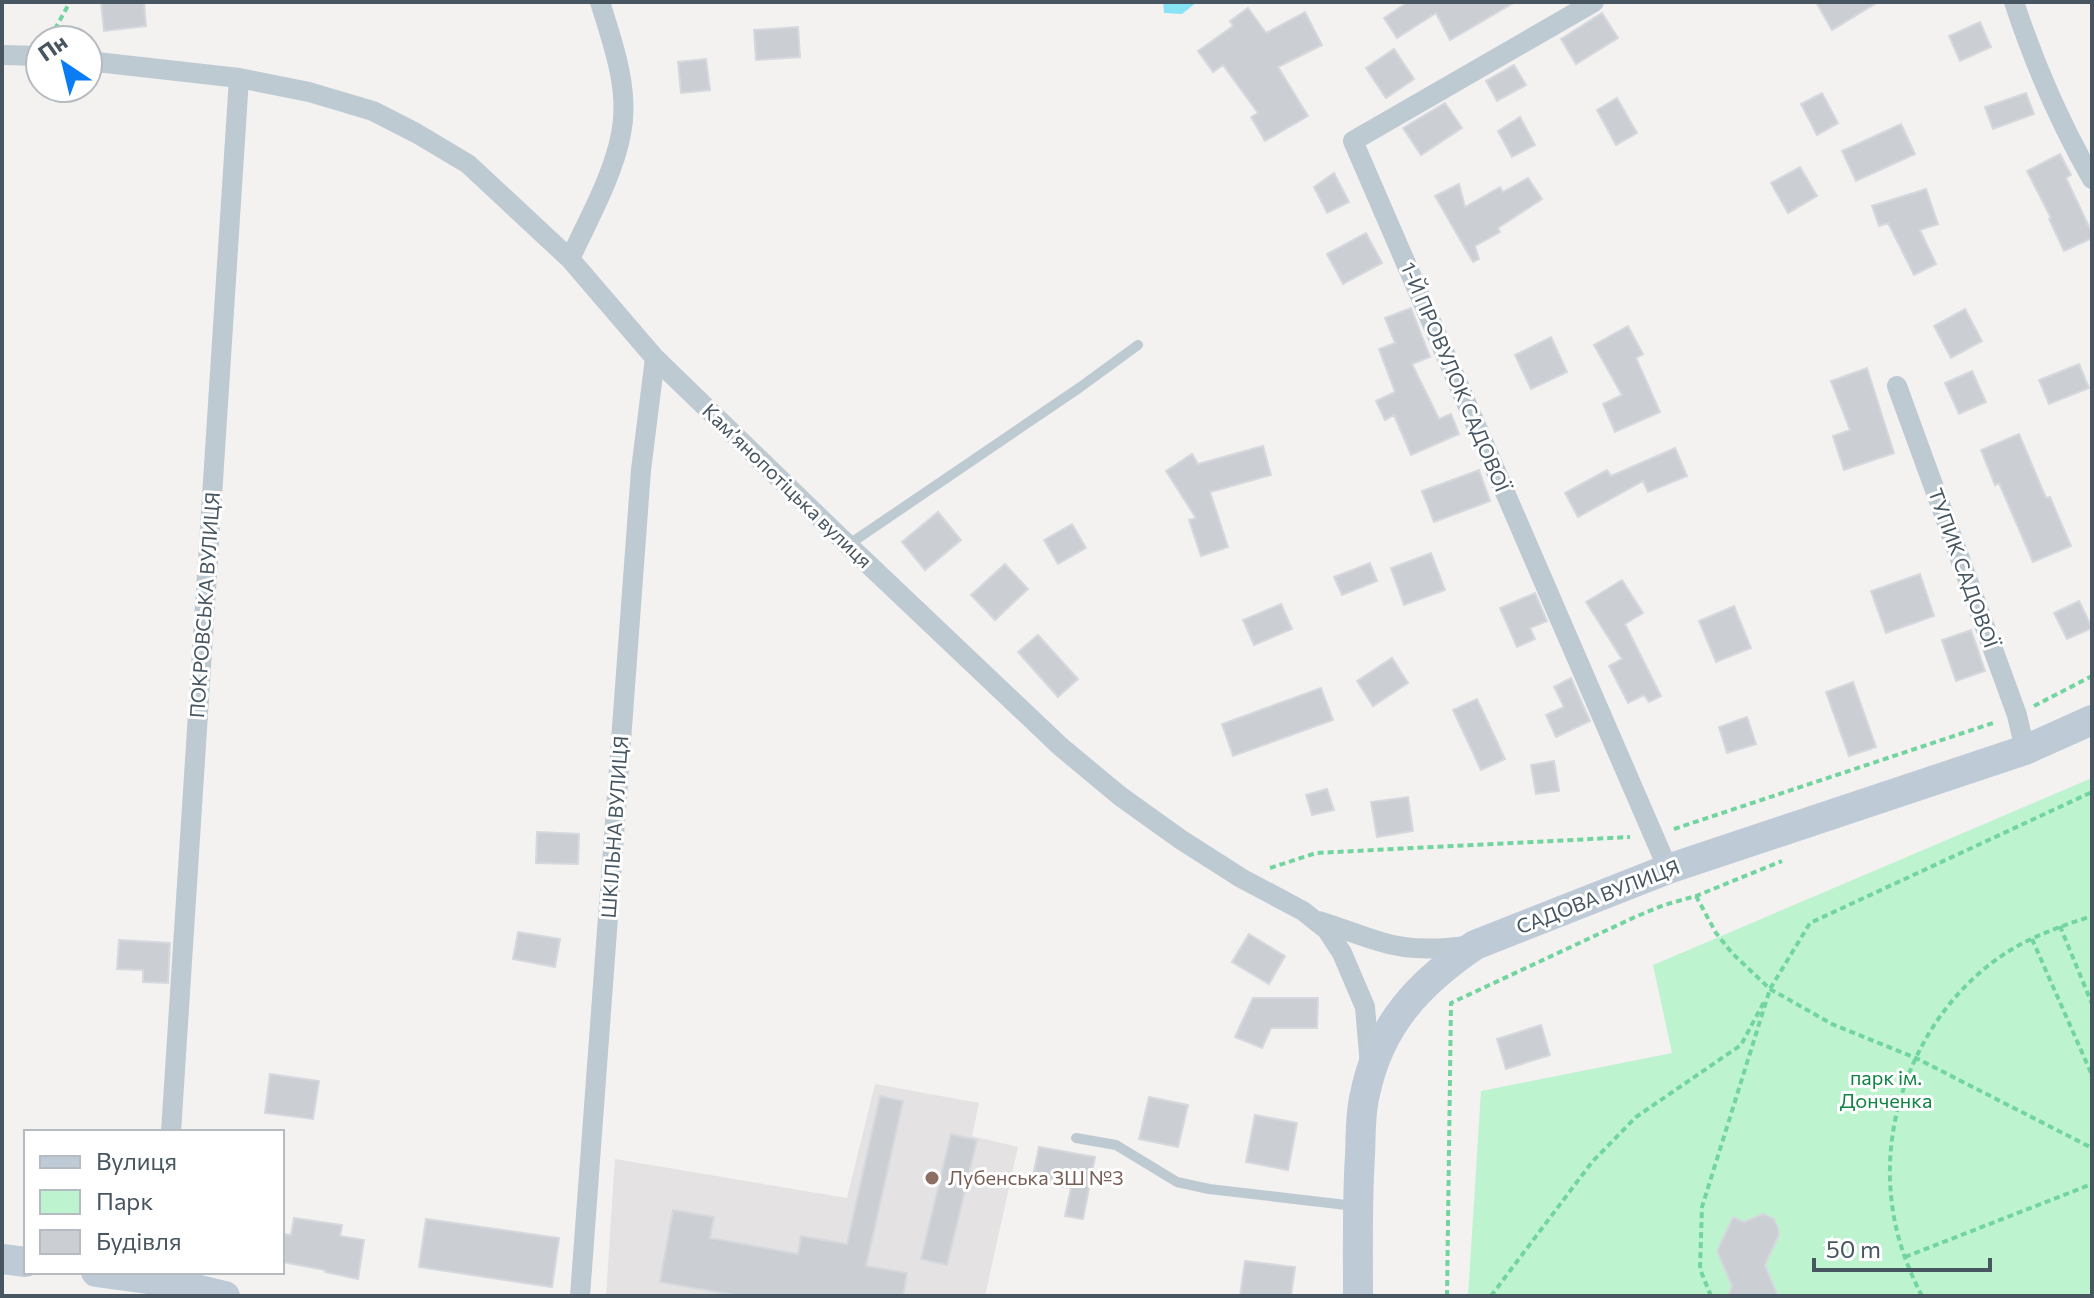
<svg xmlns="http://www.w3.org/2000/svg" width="2094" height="1298" viewBox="0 0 2094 1298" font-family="Commissioner,sans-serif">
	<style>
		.education { fill: #e5e2e3 }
		.green { fill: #bef3d0 }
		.water { fill: #88e3f4 }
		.building { fill: #cbcfd4; stroke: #d5d8dd; stroke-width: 2 }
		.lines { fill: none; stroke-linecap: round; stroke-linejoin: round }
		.path { stroke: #72d59f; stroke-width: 4; stroke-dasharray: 6 4; stroke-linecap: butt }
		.lane { stroke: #becad2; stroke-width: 10 }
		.street { stroke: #becad2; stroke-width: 20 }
		.secondary { stroke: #becbd6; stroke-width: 30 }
		.education-dot { fill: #8d6e63; stroke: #fff; stroke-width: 3 }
		.labels { text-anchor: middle; stroke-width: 6; stroke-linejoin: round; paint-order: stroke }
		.street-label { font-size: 20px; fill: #475661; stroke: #fff }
		.park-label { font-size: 20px; fill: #108444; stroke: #fff }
		.education-label { font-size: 20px; fill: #785e54; stroke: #fff; text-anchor: start }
	</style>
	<rect width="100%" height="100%" fill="#f4f1f1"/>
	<path class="education" d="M 875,1084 L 979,1103 L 972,1136 L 1018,1147 L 985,1296 L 606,1296 L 615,1159 L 847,1198 Z"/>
	<path class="green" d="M 2092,778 L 2092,1296 L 1468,1296 L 1481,1091 L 1672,1053 L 1653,965 Z"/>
	<path class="water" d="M 1163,2 L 1197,2 L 1182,14 L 1164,13 Z"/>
	<path class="building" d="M 101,2 L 144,2 L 146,26 L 104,31 Z
		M 1408,2 L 1515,2 L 1450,40 L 1436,13 L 1397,38 L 1384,18 Z
		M 1816,2 L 1878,2 L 1832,30 Z
		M 1248,8 L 1266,33 L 1305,12 L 1322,45 L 1278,67 L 1308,116 L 1265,141 L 1251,117 L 1258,113 L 1223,65 L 1213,72 L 1198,51 L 1233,26 L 1230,21 Z
		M 1602,13 L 1618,38 L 1576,64 L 1561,39 Z
		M 1980,22 L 1991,47 L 1960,61 L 1949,36 Z
		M 798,27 L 800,57 L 756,60 L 754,30 Z
		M 1394,49 L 1414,79 L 1386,98 L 1366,68 Z
		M 706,59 L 710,90 L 681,93 L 678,62 Z
		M 1514,65 L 1526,85 L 1497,101 L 1486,81 Z
		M 1822,93 L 1838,123 L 1817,135 L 1801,104 Z
		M 2026,93 L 2034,114 L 1993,129 L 1985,107 Z
		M 1617,98 L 1637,133 L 1616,145 L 1597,110 Z
		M 1445,103 L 1462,128 L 1421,155 L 1403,128 Z
		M 1520,117 L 1535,145 L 1512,157 L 1498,131 Z
		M 1901,124 L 1915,154 L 1856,181 L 1842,151 Z
		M 2060,154 L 2071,175 L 2066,178 L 2092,233 L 2092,238 L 2064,251 L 2049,219 L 2051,218 L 2027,171 Z
		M 1800,167 L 1817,196 L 1788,213 L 1771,183 Z
		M 1334,173 L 1349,202 L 1327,213 L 1314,187 Z
		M 1528,178 L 1542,199 L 1498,228 L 1500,232 L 1475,246 L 1479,259 L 1473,262 L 1435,196 L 1459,184 L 1465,207 L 1500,187 L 1503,192 Z
		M 1926,189 L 1938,224 L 1920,230 L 1936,264 L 1914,275 L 1888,223 L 1879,226 L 1872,206 Z
		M 1366,233 L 1382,263 L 1343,284 L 1327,254 Z
		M 1411,308 L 1430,357 L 1412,364 L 1439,419 L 1451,414 L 1459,434 L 1411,455 L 1394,415 L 1385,420 L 1376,401 L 1395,392 L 1379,349 L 1395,343 L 1385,318 Z
		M 1965,309 L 1982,341 L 1951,358 L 1934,326 Z
		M 1628,326 L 1643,354 L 1636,358 L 1660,412 L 1615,432 L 1603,404 L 1622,395 L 1594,345 Z
		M 1551,337 L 1567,372 L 1531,389 L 1515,355 Z
		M 2079,364 L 2089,388 L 2049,404 L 2039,380 Z
		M 1867,368 L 1894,453 L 1844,470 L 1833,436 L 1850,430 L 1831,381 Z
		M 1972,371 L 1986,402 L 1959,414 L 1945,383 Z
		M 2019,434 L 2046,498 L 2050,497 L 2071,546 L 2033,562 L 1999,483 L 1995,485 L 1981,450 Z
		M 1263,446 L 1271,475 L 1210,492 L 1228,547 L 1201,556 L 1189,520 L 1196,518 L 1166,471 L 1192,454 L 1198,464 Z
		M 1675,448 L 1687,476 L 1648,492 L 1643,481 L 1578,517 L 1565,493 L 1607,470 L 1611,476 Z
		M 1479,470 L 1490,501 L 1434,522 L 1422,491 Z
		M 938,512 L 961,540 L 925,570 L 902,542 Z
		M 1072,524 L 1086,548 L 1058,564 L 1044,540 Z
		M 1431,553 L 1445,590 L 1404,605 L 1391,568 Z
		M 1370,563 L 1377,581 L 1342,595 L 1334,577 Z
		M 1005,564 L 1028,589 L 995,620 L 971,595 Z
		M 1920,574 L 1934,616 L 1886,633 L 1871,591 Z
		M 1622,580 L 1643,613 L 1625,624 L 1661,696 L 1649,702 L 1644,695 L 1628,703 L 1609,666 L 1622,659 L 1586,602 Z
		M 1535,593 L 1547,621 L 1530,628 L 1535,639 L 1517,647 L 1500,608 Z
		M 2079,601 L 2092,628 L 2067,639 L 2054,613 Z
		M 1281,604 L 1292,629 L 1254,645 L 1243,620 Z
		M 1734,606 L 1751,648 L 1716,662 L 1699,621 Z
		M 1971,630 L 1985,671 L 1956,681 L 1942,640 Z
		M 1038,635 L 1078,679 L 1058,697 L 1018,652 Z
		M 1392,658 L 1408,683 L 1373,706 L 1357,681 Z
		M 1571,678 L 1590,721 L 1556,737 L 1546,715 L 1564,707 L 1554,687 Z
		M 1853,682 L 1876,747 L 1849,756 L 1826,692 Z
		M 1321,688 L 1333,720 L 1233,756 L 1222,724 Z
		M 1477,699 L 1505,759 L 1481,770 L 1453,710 Z
		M 1747,717 L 1756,744 L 1727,753 L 1719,727 Z
		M 1554,761 L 1559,791 L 1536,794 L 1531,765 Z
		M 1327,789 L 1334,810 L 1312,815 L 1306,795 Z
		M 1408,797 L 1413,831 L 1377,837 L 1371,802 Z
		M 537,832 L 579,834 L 578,864 L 536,863 Z
		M 518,932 L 560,939 L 555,967 L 513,959 Z
		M 1249,934 L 1285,956 L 1269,984 L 1232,962 Z
		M 119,940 L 170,943 L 168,983 L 143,982 L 143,970 L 117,969 Z
		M 1253,998 L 1318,998 L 1317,1028 L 1271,1028 L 1262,1048 L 1235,1037 Z
		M 1541,1025 L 1550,1055 L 1506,1069 L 1497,1039 Z
		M 270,1074 L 319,1081 L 313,1119 L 265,1113 Z
		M 880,1096 L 903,1101 L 866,1266 L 907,1273 L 903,1296 L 740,1296 L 660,1282 L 673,1210 L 714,1217 L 710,1238 L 798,1254 L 801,1236 L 847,1244 Z
		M 1149,1097 L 1188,1105 L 1178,1147 L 1139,1139 Z
		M 1255,1115 L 1297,1123 L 1288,1170 L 1246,1162 Z
		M 951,1134 L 977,1140 L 947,1265 L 921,1259 Z
		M 1039,1147 L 1095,1157 L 1083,1219 L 1065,1216 L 1071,1188 L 1032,1181 Z
		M 1763,1214 L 1773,1218 L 1778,1227 L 1779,1235 L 1765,1265 L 1778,1296 L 1728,1296 L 1732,1286 L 1717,1251 L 1733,1217 L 1744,1222 Z
		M 294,1218 L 342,1225 L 340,1236 L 364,1240 L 358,1279 L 325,1272 L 325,1270 L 282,1262 L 284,1234 L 291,1235 Z
		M 426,1219 L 559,1238 L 552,1287 L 419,1267 Z
		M 1245,1261 L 1295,1267 L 1291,1296 L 1240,1296 Z"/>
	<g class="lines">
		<path class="path" d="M 50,38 L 70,2
			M 2034,706 L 2092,676
			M 1674,829 L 1996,722
			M 1270,868 L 1316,853 L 1630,837
			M 1696,896 L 1716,933 L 1732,953 L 1770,989 L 1832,1024 L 1916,1058 L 2092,1148
			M 2060,926 L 2092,1004
			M 2032,939 L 2092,1075
			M 1905,1257 L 2092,1184
			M 1447,1296 L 1451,1003 L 1635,917 L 1664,905 L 1696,896 L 1782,861
			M 1491,1296 L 1592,1162 L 1636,1117 L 1741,1045 L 1765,1000
			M 1711,1296 L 1700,1269 L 1702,1207 L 1770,989 L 1810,923 L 2092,792
			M 1922,1296 C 1907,1267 1896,1237 1892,1204 C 1878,1100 1934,986 2029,940 C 2050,930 2070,923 2092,916"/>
		<path class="lane" d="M 848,545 L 1079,388 L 1138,345
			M 1076,1138 L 1116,1145 L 1177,1182 L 1209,1189 L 1355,1206"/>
		<path class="street" d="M 1594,2 L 1353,141 L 1668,869
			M 2014,2 C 2034,63 2060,123 2092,179
			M 2,55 L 40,56
			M 88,61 L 239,78 L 309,92 L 373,111 L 416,133 L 468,164 L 570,259 L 655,358 L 848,545 L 1061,747 L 1120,796 L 1180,839 L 1241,878 L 1303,911 L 1327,930 L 1342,953 L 1365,1007 L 1370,1066
			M 570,259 C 588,220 613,176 621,134 C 630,90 613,44 600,2
			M 1897,386 L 2017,715 L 2025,750
			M 1319,921 C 1339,927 1358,935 1378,941 C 1408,951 1440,950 1471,945
			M 171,1132 L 239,78
			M 580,1296 L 641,470 L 655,358"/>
		<path class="secondary" d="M 2,1259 L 26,1262
			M 96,1272 L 162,1281 L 225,1296
			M 1358,1296 C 1358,1249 1357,1202 1360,1155 C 1361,1135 1360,1113 1365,1094 C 1379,1025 1419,983 1475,945 L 1668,869 L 2025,750 L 2092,720"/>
	</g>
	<circle class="education-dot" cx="932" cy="1178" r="8"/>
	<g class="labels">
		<g class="street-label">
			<text transform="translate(1455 377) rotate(67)" y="7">1-Й ПРОВУЛОК САДОВОЇ</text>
			<text transform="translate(787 486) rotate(44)" y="7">Камʼянопотіцька вулиця</text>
			<text transform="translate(1963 568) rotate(70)" y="7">ТУПИК САДОВОЇ</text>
			<text transform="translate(205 605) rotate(-86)" y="7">ПОКРОВСЬКА ВУЛИЦЯ</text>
			<text transform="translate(615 827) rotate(-86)" y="7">ШКІЛЬНА ВУЛИЦЯ</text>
			<text transform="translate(1598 897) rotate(-21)" y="7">САДОВА ВУЛИЦЯ</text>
		</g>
		<g class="park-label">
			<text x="1886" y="1085">парк ім.<tspan x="1886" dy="23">Донченка</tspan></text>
		</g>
		<g class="education-label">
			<text x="948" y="1185">Лубенська ЗШ №3</text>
		</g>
	</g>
	<rect width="2094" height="1298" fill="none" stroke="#475661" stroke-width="8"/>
	<rect x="24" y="1130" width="260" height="144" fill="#ffffff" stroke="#b5bbc0" stroke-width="2"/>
	<rect x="40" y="1156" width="40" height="12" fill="#becbd6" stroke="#b5bbc0" stroke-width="2"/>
	<text x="96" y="1170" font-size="24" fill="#475661">Вулиця</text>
	<rect x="40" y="1190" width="40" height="24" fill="#bef3d0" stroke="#b5bbc0" stroke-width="2"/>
	<text x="96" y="1210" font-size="24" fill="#475661">Парк</text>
	<rect x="40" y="1230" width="40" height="24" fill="#cbcfd4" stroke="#b5bbc0" stroke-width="2"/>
	<text x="96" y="1250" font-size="24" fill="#475661">Будівля</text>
	<g transform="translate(64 64) rotate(325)"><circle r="38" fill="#ffffff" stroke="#b5bbc0" stroke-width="2"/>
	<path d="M0-6L14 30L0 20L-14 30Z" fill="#0a7df5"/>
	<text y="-12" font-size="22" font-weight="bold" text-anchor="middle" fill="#475661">Пн</text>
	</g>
	<path d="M1814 1258v12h176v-12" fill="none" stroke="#475661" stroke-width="4"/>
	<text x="1826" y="1258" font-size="24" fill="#475661" stroke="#ffffff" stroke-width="6" paint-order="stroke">50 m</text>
</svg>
